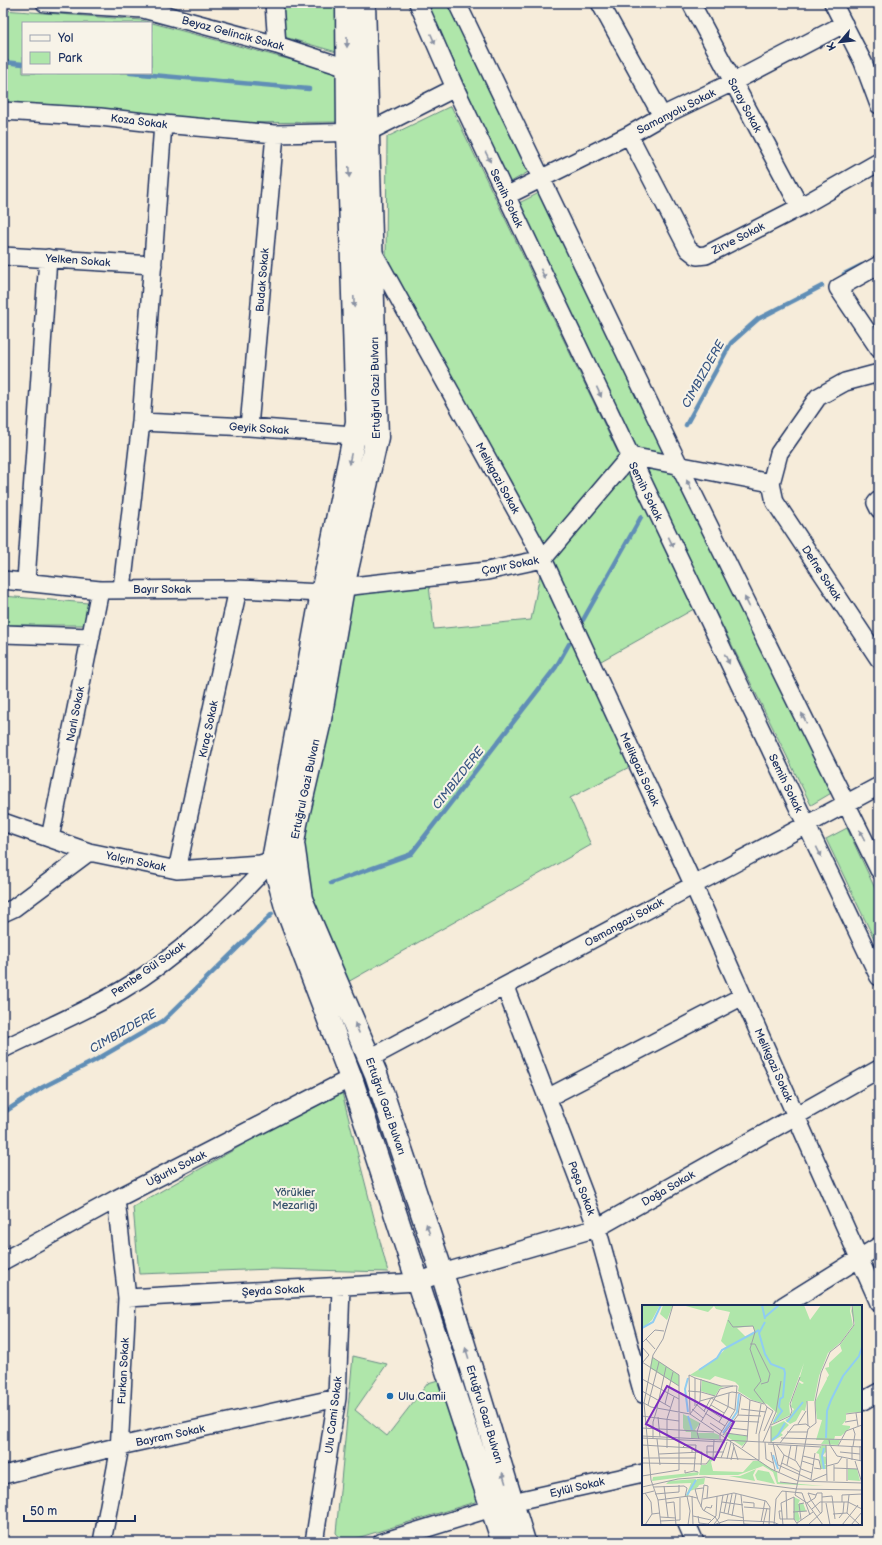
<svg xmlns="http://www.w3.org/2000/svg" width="882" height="1545" viewBox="0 0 882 1545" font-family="'Balsamiq Sans',sans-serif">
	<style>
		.green { fill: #afe6aa; stroke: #658a84; fill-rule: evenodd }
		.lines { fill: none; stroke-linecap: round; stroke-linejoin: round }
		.stream { stroke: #618eb6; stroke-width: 4.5 }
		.minor-casing { stroke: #1b2f5e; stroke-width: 20 }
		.secondary-casing { stroke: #1b2f5e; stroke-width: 25 }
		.minor { stroke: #f7f3e8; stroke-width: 17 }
		.secondary { stroke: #f7f3e8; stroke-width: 22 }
		.oneway { fill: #8991a3 }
		.poi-dot { fill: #1f6fb2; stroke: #f7f3e8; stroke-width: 1.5 }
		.labels { text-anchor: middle; stroke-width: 4; stroke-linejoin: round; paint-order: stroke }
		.street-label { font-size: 11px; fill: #1b2f5e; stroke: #f7f3e8 }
		.park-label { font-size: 11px; fill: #39546d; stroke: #f7f3e8 }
		.poi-label { font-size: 11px; fill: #1b2f5e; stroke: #f7f3e8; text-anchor: start }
		.water-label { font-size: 12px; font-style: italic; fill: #385683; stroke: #f7f3e8 }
		.inset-river { fill: none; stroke: #90cdf1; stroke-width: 2 }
		.inset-road { fill: none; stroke: #9ea0a8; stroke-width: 1 }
		.view { fill: #7b2cbf; fill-opacity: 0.15; stroke: #7b2cbf; stroke-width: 2 }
		.inset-edge { fill: none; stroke: #1b2f5e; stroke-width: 2 }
	</style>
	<rect width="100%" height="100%" fill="#f6ecda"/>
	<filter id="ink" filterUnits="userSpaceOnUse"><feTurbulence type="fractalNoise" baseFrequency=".025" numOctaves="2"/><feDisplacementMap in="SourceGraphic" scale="8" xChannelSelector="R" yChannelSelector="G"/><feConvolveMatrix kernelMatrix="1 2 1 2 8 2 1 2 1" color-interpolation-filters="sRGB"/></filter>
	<g filter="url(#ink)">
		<path class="green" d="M 281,3 L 341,3 L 340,53 L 281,36 Z
			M 427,3 L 451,3 L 530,171 L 509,183 Z
			M 3,10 L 141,20 L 340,73 L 338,122 L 231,123 L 3,104 ZM 23,23 L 151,23 L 151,73 L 23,73 Z
			M 451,106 L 619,455 L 542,546 L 386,261 L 387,137 Z
			M 541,192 L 668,455 L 636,449 L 519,203 Z
			M 630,456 L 701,605 L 592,666 L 637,763 L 570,798 L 591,845 L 339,987 L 293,843 L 343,587 L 428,577 L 434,629 L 531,620 L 543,559 Z
			M 643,465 L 675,470 L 833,792 L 811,805 Z
			M 3,596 L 88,603 L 85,625 L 3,625 Z
			M 847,828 L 879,897 L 879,949 L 826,839 Z
			M 341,1089 L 388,1272 L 272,1269 L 139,1274 L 133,1207 Z
			M 353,1356 L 387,1364 L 355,1410 L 387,1436 L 428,1383 L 445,1378 L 479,1493 L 475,1502 L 344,1542 L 336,1533 Z"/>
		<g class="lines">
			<path class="stream" d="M 3,62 L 23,64
				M 130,73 L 309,89
				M 844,274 L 862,265
				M 686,425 L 731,343 L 758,319 L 822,286
				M 583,620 L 641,517
				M 331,883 L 411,854 L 556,667 L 569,644
				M 3,1113 L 43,1087 L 94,1061 L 163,1021 L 272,914"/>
			<g class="minor-casing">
				<path id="minor" d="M 45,3 L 143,9 L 277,45 L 347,68
					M 274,3 L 277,45
					M 418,3 L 455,88 L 879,977
					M 457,3 L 679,465 L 879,870
					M 600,3 L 662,116
					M 691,3 L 800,207
					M 833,3 L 863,62 L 879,105
					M 3,111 L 100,117 L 163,124 L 275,134 L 368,132 L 455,88
					M 629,135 L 688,249 L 697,256 L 706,255 L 800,207 L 879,162
					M 506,196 L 629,135 L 662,116 L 733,82 L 844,24
					M 372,250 L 543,559 L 693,884 L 879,1303
					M 3,256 L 153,265
					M 879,265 L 838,288 L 879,349
					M 879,373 L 845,382 L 818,397 L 779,453 L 771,483 L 775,502 L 879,659
					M 141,422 L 249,427 L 366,436
					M 249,427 L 275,134
					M 630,456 L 771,483
					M 879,500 L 876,503 L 879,509
					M 3,580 L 100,590 L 238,589 L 322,593
					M 26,581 L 48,258
					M 343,587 L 487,571 L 543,559 L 630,456
					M 122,589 L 141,422 L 163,124
					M 3,634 L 91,637
					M 3,822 L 89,852 L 177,870 L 260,864 L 273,860
					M 50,838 L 100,590
					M 177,870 L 238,589
					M 3,913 L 14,908 L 89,852
					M 505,987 L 597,1228 L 643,1394
					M 3,1049 C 42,1030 84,1012 122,990 C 180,956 228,908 273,860
					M 370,1058 L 879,786
					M 547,1098 L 743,996
					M 3,1261 L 116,1199 L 351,1078
					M 127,1298 L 418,1282 L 442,1273 L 597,1228 L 879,1069
					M 783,1306 L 879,1246
					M 861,1402 L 879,1392
					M 3,1475 L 120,1446 L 337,1398
					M 512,1502 L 643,1473
					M 687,1524 L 695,1542
					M 102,1542 L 119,1452 L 127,1298 L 116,1199
					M 314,1542 L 337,1398 L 341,1287
					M 382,1542 L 492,1508"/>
			</g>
			<g class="secondary-casing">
				<path id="secondary" d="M 347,3 L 348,133 L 357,422 L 322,593 L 273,860 L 286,907 L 351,1078 L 503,1542
					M 364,3 L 377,437 L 343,587 L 319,725 L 296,824 L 293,843 L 301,899 L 376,1074 L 442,1273 L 524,1542"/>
			</g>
			<use href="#minor" class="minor"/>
			<use href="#secondary" class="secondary"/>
		</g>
		<defs><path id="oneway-solid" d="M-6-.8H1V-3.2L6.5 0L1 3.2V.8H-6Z"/></defs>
		<g class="oneway">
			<use href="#oneway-solid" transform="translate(433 39) rotate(67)"/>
			<use href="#oneway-solid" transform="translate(347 42) rotate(90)"/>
			<use href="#oneway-solid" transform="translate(488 157) rotate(64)"/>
			<use href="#oneway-solid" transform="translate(349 172) rotate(88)"/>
			<use href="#oneway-solid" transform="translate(543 274) rotate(65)"/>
			<use href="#oneway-solid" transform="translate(354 302) rotate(88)"/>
			<use href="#oneway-solid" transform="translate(599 392) rotate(65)"/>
			<use href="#oneway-solid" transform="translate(350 459) rotate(102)"/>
			<use href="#oneway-solid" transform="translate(689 485) rotate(-116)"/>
			<use href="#oneway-solid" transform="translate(671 542) rotate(64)"/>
			<use href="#oneway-solid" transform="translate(747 602) rotate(-116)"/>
			<use href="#oneway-solid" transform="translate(727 659) rotate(64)"/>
			<use href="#oneway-solid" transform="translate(804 718) rotate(-116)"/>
			<use href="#oneway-solid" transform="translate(862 835) rotate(-116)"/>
			<use href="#oneway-solid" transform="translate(819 852) rotate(64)"/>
			<use href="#oneway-solid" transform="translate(357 1028) rotate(-113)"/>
			<use href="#oneway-solid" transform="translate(428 1229) rotate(-108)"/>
			<use href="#oneway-solid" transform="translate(467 1353) rotate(-107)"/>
			<use href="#oneway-solid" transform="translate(504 1478) rotate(-107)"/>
		</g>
	</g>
	<circle class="poi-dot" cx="390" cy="1396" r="4"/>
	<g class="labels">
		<g class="street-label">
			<text transform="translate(233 33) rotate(15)" y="4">Beyaz Gelincik Sokak</text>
			<text transform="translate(745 105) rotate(62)" y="4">Saray Sokak</text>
			<text transform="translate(676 111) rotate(-27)" y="4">Samanyolu Sokak</text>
			<text transform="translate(139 121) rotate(7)" y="4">Koza Sokak</text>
			<text transform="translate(507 198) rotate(65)" y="4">Semih Sokak</text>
			<text transform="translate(738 238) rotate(-27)" y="4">Zirve Sokak</text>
			<text transform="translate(78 260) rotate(4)" y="4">Yelken Sokak</text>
			<text transform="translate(262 280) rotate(-85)" y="4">Budak Sokak</text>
			<text transform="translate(375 388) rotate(-91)" y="4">Ertuğrul Gazi Bulvarı</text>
			<text transform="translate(259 428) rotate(4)" y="4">Geyik Sokak</text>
			<text transform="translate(498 478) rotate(61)" y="4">Melikgazi Sokak</text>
			<text transform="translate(646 491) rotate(64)" y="4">Semih Sokak</text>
			<text transform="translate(510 565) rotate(-11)" y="4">Çayır Sokak</text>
			<text transform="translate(822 573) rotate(57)" y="4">Defne Sokak</text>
			<text x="162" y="593">Bayır Sokak</text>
			<text transform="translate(75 714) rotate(-79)" y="4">Narlı Sokak</text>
			<text transform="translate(208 729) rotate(-78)" y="4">Kıraç Sokak</text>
			<text transform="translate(640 769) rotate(65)" y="4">Melikgazi Sokak</text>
			<text transform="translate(786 783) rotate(64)" y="4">Semih Sokak</text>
			<text transform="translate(305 789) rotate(-78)" y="4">Ertuğrul Gazi Bulvarı</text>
			<text transform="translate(136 861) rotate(12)" y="4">Yalçın Sokak</text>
			<text transform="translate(624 922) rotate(-29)" y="4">Osmangazi Sokak</text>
			<text transform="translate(148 969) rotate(-35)" y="4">Pembe Gül Sokak</text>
			<text transform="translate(774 1065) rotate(66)" y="4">Melikgazi Sokak</text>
			<text transform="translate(386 1106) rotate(71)" y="4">Ertuğrul Gazi Bulvarı</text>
			<text transform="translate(176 1168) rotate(-27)" y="4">Uğurlu Sokak</text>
			<text transform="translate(582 1188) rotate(69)" y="4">Paşa Sokak</text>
			<text transform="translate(668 1188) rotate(-30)" y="4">Doğa Sokak</text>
			<text transform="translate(273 1290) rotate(-3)" y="4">Şeyda Sokak</text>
			<text transform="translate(123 1371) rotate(-87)" y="4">Furkan Sokak</text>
			<text transform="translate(485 1414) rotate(73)" y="4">Ertuğrul Gazi Bulvarı</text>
			<text transform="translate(333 1415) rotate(-83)" y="4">Ulu Cami Sokak</text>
			<text transform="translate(170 1435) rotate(-12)" y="4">Bayram Sokak</text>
			<text transform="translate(577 1487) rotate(-13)" y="4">Eylül Sokak</text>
		</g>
		<g class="park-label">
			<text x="295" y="1196">Yörükler<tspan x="295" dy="13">Mezarlığı</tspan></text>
		</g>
		<g class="poi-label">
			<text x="398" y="1400">Ulu Camii</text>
		</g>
		<g class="water-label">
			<text transform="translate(703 374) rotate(-61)" y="4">CIMBIZDERE</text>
			<text transform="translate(458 778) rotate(-52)" y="4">CIMBIZDERE</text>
			<text transform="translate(123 1031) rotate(-30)" y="4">CIMBIZDERE</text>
		</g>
	</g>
	<g transform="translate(642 1305)">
		<rect width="220" height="220" fill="#f6ecda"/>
		<path d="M 0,0 L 18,0 L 10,15 L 0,24 ZM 21,0 L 31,0 L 25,15 L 18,9 ZM 40,0 L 162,0 L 168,15 L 179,0 L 209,0 L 208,6 L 211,20 L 199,37 L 186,48 L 177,71 L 172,96 L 165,96 L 163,106 L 160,105 L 154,116 L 148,119 L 143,115 L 148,112 L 152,104 L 149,102 L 150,95 L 157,77 L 160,79 L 162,78 L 157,75 L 162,58 L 147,99 L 148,110 L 130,119 L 135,108 L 125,99 L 110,95 L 96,86 L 97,81 L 93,77 L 73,71 L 68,75 L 48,70 L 75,53 L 85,42 L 79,36 L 88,7 L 74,4 L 72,1 L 66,7 ZM 111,21 L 113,27 L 104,32 L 95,23 ZM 211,0 L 220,0 L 220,107 L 204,108 L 204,115 L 200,120 L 208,121 L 208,123 L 199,131 L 193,131 L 192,135 L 198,135 L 196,140 L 179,139 L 182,135 L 174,135 L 180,115 L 175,114 L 173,97 L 185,74 L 184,70 L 185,73 L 187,70 L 183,63 L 187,62 L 187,58 L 200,46 L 198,40 L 213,19 L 209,6 ZM 10,52 L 37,70 L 37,81 L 8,63 ZM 60,75 L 82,82 L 78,83 L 73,91 L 59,86 ZM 41,109 L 58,118 L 53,125 L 55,128 L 72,128 L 77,130 L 77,134 L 49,133 L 49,127 L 44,127 L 41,123 ZM 142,116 L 147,120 L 139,128 L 141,130 L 129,137 L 129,122 ZM 84,128 L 105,131 L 104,137 L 100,141 L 82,130 ZM 180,140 L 184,141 L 184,147 L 180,151 L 184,152 L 185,159 L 181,160 L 185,160 L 185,164 L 179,164 L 177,149 L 174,148 ZM 67,155 L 71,155 L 69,157 L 71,166 L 101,167 L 111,156 L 117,156 L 135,167 L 136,177 L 182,181 L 135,179 L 131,167 L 121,161 L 96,170 L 57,170 L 59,160 L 64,160 ZM 114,164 L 111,170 L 113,176 L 87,171 L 98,171 ZM 206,164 L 215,164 L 218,176 L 206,175 ZM 116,165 L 127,167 L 133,179 L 115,175 L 113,170 ZM 57,167 L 56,170 L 10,176 L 11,172 ZM 63,173 L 62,179 L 57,180 L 56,182 L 51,185 L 48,186 L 46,191 L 44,191 L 49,178 L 24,179 L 27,176 L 54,174 L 48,186 L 55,174 ZM 152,192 L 158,195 L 156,199 L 161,198 L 164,206 L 156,207 L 158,214 L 156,217 L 152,214 Z" fill="#afe6aa" fill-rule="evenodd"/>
		<path class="inset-river" d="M 120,0 L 123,14M 123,12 L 137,0M 123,17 L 117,28 L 123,49 L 129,59 L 142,64 L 143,68 L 141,92 L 138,94 L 137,102 L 140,106 L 132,117M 0,23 L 11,17 L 19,0M 57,65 L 75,53 L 80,45 L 117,25M 46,107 L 43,84 L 46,73M 46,111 L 50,125M 145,117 L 161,97M 81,128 L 95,107 L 97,89M 184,133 L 185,106 L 189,95 L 201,71 L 217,51 L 220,42M 130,135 L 136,130 L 143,118M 131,150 L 136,164M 182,164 L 180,151 L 182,143M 45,190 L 54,175"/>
		<path class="inset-road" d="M 210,0 L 212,20 L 198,39 L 188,47 L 179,68 L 173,97 L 174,118 L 166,124 L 156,176 L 220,178M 4,34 L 13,44M 0,38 L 13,25 L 22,26M 108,39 L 113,39 L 128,69 L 126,77 L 119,79M 0,42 L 7,50 L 0,58M 10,52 L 37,70 L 37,107M 0,57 L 37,81M 0,74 L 37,94M 0,86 L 28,102M 46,86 L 59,87 L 73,91M 58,96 L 59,74M 165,96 L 166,121M 0,97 L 9,102 L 48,109 L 129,164 L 156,176 L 153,190 L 165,198 L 181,220M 23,99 L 31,67M 54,99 L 63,107M 6,100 L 17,57M 69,100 L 82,108M 53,101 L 53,73 L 79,81 L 95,81M 15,103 L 24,62M 50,104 L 61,113M 66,104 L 80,113M 99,104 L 124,107M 62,106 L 69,93 L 90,87 L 97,88 L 108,95 L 122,99M 48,108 L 47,70 L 53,73M 63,108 L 83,121M 214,108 L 216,121M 48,109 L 58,96 L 69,93 L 93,105M 204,109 L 220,107M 96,110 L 119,111M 0,111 L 37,116M 16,112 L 18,132M 92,116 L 117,117M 59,117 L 78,84 L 91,81M 77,117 L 86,102 L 87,88M 203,117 L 215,115M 68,118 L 80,126M 156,119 L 164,106M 129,120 L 148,111 L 150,106 L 148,99 L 158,72M 0,123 L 72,127M 88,123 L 106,125M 211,123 L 213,129 L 211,141M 122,126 L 131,106 L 125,102M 145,127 L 165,127M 84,128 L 106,131M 114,129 L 119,99M 81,130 L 96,110 L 99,90M 0,131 L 220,142M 0,133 L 83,137M 11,133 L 11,117 L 15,104M 139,133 L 220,135M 15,134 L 18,160M 57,134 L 55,127 L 58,118M 78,135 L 78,129 L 93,105 L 95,81M 187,135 L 188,140 L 195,151 L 220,156M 121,137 L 134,107 L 139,76M 123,137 L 124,154 L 131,158M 129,138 L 129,121M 131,138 L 136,160 L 172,176M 138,138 L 152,120 L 164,119 L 168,122M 91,139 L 96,155M 126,139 L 179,142M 134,139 L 142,150 L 154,156 L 159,164 L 170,168M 0,140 L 50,143 L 50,147M 184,140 L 185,176M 71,141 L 65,141 L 65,152 L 117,155 L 117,129 L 125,102 L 112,85 L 119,76 L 108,44 L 113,27 L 111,21 L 91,22 L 86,15M 196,141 L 204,126 L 220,120M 218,141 L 218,156M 41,142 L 43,140 L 54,140 L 52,166 L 56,167M 25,143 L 25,114 L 32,92M 100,143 L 105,136 L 108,95M 64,147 L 82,147M 129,147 L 133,165M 198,147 L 218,149M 17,149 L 60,147 L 59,160M 161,151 L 177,155 L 179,164 L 172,163M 0,153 L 54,153M 71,153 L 72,135M 79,153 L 85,137M 85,154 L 89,137M 205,154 L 205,176M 89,155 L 92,142M 153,155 L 155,140M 210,155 L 210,141M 160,156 L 172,160M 213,156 L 220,178M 0,158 L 64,159 L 69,153M 140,158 L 158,167M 145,160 L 149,140M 192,160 L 192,176M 185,161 L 196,158 L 200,152M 192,163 L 216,164M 43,165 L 43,168 L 52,166M 137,167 L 142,150M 0,171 L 37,165 L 37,108M 169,174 L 173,148M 171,175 L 185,169M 138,177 L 155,179M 22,181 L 26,212M 0,182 L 36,174 L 63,172 L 155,184 L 220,185M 12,182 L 42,181 L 45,183 L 43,192M 61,183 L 53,184 L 56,195 L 61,205 L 73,212 L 78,219M 144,186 L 145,214M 3,188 L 9,197 L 10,209M 0,189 L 12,186M 13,189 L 37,187 L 37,180M 99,190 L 102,220M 45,191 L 48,206 L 46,220M 50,191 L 51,220M 152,192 L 152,214 L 156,220M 180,192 L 190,191 L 193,214M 61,194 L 92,188 L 124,196 L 128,202 L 127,220M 16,195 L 47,191 L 55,193M 169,195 L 179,209M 169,195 L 166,188 L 174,190M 80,197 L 101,200M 101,197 L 112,198 L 112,202M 200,197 L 200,190 L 220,189M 24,198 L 32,197 L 34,220M 165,198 L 173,193 L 175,188 L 180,188 L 180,207 L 166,220M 184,198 L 188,220M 59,202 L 62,180 L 66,181 L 65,193M 102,202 L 128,204M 170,204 L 178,197 L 206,197 L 220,204M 62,206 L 64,202 L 69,203 L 70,200M 140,206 L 137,206 L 138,214 L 152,214M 78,207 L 102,213M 151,207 L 165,206M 82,208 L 86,189M 205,208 L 207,190M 86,209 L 90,189M 191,209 L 205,208 L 218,220M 51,211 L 69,215M 56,211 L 57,218 L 66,219M 90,211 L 94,189M 18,212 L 34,213M 197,213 L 201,208 L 202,197M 159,215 L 157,199 L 162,198M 18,216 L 38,215 L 38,193M 119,217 L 123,196M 155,218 L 171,207M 72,219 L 77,213 L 81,190M 102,219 L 118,220M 3,220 L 10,209 L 18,208M 19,220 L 16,195 L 9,175 L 2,98 L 11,50 L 21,34 L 31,0M 65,220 L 74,211 L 75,191M 71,220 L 86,215 L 131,217 L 138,220M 121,220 L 125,203M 132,220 L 134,194 L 140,186 L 160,188 L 168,210M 141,220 L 139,198 L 152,192M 200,220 L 216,200M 209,220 L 220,207"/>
		<path class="view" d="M 25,81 L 92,117 L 72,155 L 4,119 Z"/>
		<rect width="220" height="220" class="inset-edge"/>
	</g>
	<rect width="882" height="1545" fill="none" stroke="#f7f3e8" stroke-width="16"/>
	<rect x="8" y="8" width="866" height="1529" fill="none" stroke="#1b2f5e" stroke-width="1.5" filter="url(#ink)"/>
	<rect x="22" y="22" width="130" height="52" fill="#f7f3e8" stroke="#9fa5b1"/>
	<rect x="30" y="35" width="20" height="6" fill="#f7f3e8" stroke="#9fa5b1"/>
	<text x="58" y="42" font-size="12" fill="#1b2f5e">Yol</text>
	<rect x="30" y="52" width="20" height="12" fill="#afe6aa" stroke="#9fa5b1"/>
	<text x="58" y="62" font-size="12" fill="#1b2f5e">Park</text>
	<g transform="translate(840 42) rotate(242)" stroke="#f7f3e8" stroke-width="3" paint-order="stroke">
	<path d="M0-3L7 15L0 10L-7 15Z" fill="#1b2f5e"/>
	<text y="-6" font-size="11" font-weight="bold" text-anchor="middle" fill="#1b2f5e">K</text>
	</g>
	<path d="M24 1515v6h111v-6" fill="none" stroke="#1b2f5e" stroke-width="2"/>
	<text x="30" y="1515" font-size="12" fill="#1b2f5e" stroke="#f7f3e8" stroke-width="3" paint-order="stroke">50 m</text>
</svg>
